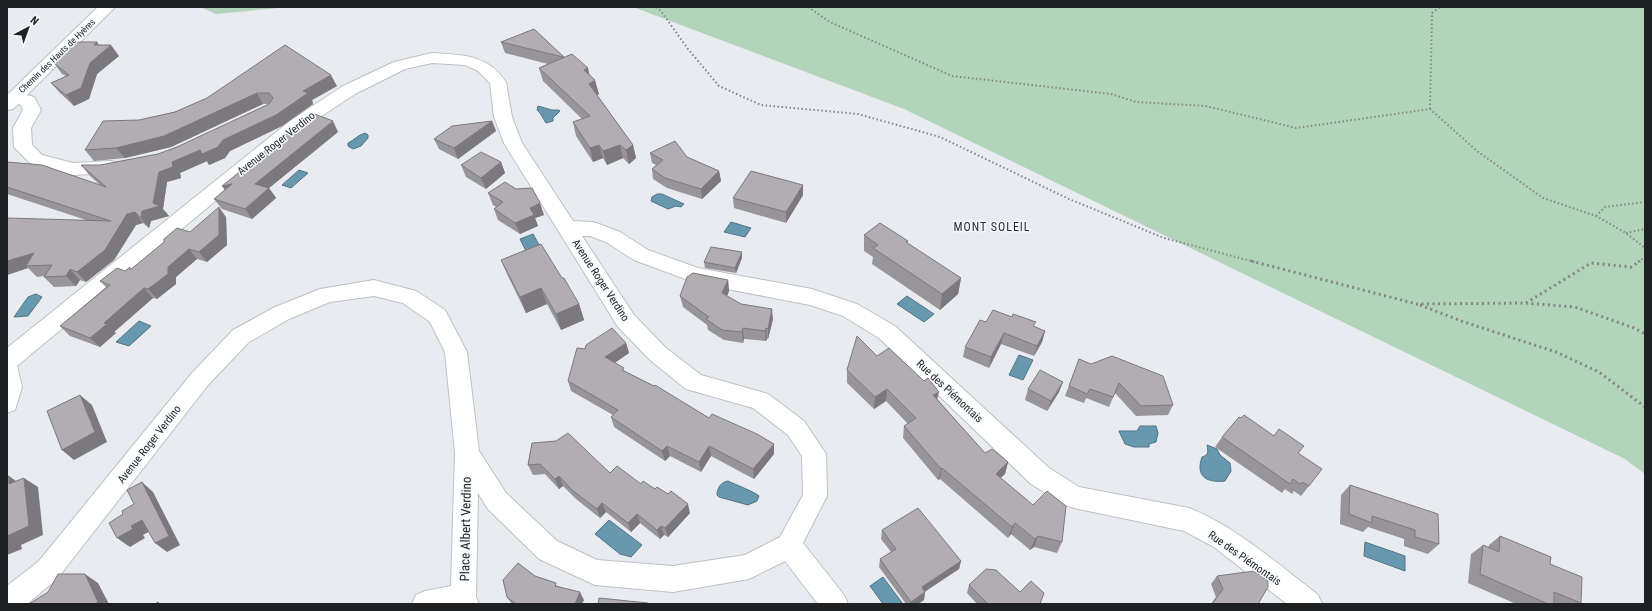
<svg xmlns="http://www.w3.org/2000/svg" width="1652" height="611" viewBox="0 0 1652 611" font-family="'Roboto Condensed',sans-serif">
	<style>
		.green { fill: #b2d4ba }
		.water { fill: #6898af; stroke: #527485 }
		.lines { fill: none; stroke-linecap: round; stroke-linejoin: round }
		.minor-casing { stroke: #bdc0c5; stroke-width: 2 }
		.path-far1 { stroke: #84868a; stroke-width: 2; stroke-dasharray: 1.5 2.5; stroke-linecap: butt }
		.path { stroke: #84868a; stroke-width: 3; stroke-dasharray: 2 3.5; stroke-linecap: butt }
		.minor { fill: #fff; fill-rule: evenodd }
		.wall { fill: #989598 }
		.shaded-wall { fill: #7c797c }
		.building { fill: #b1adb1; stroke: #7c797c }
		.labels { text-anchor: middle; stroke-width: 3; stroke-linejoin: round; paint-order: stroke }
		.far-street-label { font-size: 9px; fill: #1f2022; stroke: #f5f9fd }
		.street-label { font-size: 11px; fill: #1f2022; stroke: #f5f9fd }
		.neighbourhood-label { font-size: 12px; letter-spacing: 1px; fill: #292b2f; stroke: #f5f9fd }
		.near-street-label { font-size: 13px; fill: #1f2022; stroke: #f5f9fd }
	</style>
	<rect width="100%" height="100%" fill="#e8ebf0"/>
	<path class="green" d="M 200,7 L 289,7 L 216,14 Z
		M 633,7 L 1645,7 L 1645,474 L 1625,459 L 904,109 Z"/>
	<path class="water" d="M 538,106 L 552,110 L 559,110 L 560,111 L 553,118 L 553,121 L 546,123 L 540,113 L 537,110 Z
		M 365,133 L 368,135 L 368,138 L 361,146 L 353,149 L 348,146 L 348,143 C 354,140 358,135 365,133 Z
		M 299,170 L 308,173 L 291,188 L 282,185 Z
		M 657,194 L 662,194 L 684,204 L 681,207 L 676,206 L 668,209 L 651,201 L 652,197 Z
		M 731,222 L 751,228 L 745,237 L 724,232 Z
		M 533,234 L 542,250 L 528,255 L 520,239 Z
		M 36,294 L 42,297 L 28,316 L 14,317 L 28,297 Z
		M 907,296 L 934,314 L 924,322 L 897,304 Z
		M 139,321 L 151,326 L 129,346 L 116,342 Z
		M 1019,355 L 1033,360 L 1023,380 L 1009,375 Z
		M 1140,426 L 1156,426 L 1158,433 L 1156,442 L 1149,444 L 1149,447 L 1134,447 L 1125,444 L 1119,431 L 1137,431 Z
		M 1207,445 L 1217,449 L 1220,455 L 1230,463 L 1231,471 L 1225,481 C 1207,483 1195,477 1202,457 C 1209,455 1208,452 1207,445 Z
		M 728,481 C 736,485 753,491 759,496 L 757,501 L 748,505 L 719,497 L 717,495 C 717,488 721,482 728,481 Z
		M 609,520 L 642,545 L 631,557 L 620,554 L 595,534 Z
		M 1365,542 L 1405,556 L 1405,571 L 1364,556 Z
		M 883,577 L 903,604 L 883,604 L 870,586 Z"/>
	<g class="lines">
		<g class="minor-casing">
			<path id="minor" d="M 98,7 L 115,7 L 27,95 L 34,97 L 41,110 L 31,128 L 32,145 L 42,155 L 73,163 L 111,161 L 117,163 L 120,167 L 117,171 L 111,173 L 73,175 L 30,163 L 14,147 L 13,128 L 23,110 L 21,105 L 18,104 L 13,109 L 7,110 L 7,95 Z
				M 432,53 C 463,55 487,54 506,82 L 512,117 L 522,143 L 573,221 L 592,222 L 599,224 L 620,232 L 648,250 L 698,268 L 812,289 L 857,304 L 895,326 L 1049,468 L 1079,487 L 1189,508 C 1235,526 1279,565 1318,595 L 1322,604 L 1287,604 L 1214,547 L 1184,531 L 1074,508 L 1065,505 L 1031,484 L 879,338 L 843,316 L 810,305 L 696,283 L 634,260 L 606,242 L 590,236 L 582,236 L 634,315 L 666,348 L 701,375 L 768,394 L 804,421 L 826,454 L 827,496 L 803,543 L 844,595 L 848,604 L 818,604 L 785,561 L 749,579 L 673,592 L 595,585 L 539,559 L 488,509 L 478,493 L 476,597 L 479,604 L 412,604 L 416,595 L 425,591 L 451,586 L 455,453 L 445,352 L 430,322 L 403,303 L 374,296 L 330,302 L 289,319 L 249,342 L 208,385 L 57,579 L 27,604 L 7,604 L 7,586 L 39,561 L 192,373 L 233,330 L 275,307 L 320,289 L 374,280 L 416,291 L 445,310 L 467,352 L 479,451 L 506,493 L 557,541 L 597,560 L 673,566 L 745,555 L 780,537 L 803,495 L 802,456 L 788,435 L 753,408 L 686,389 L 650,360 L 618,327 L 504,143 L 494,117 L 490,83 L 478,71 L 465,65 L 432,63 L 405,69 L 355,94 L 302,129 L 17,366 L 22,387 L 15,410 L 7,413 L 7,348 L 290,121 L 343,86 L 394,62 Z"/>
		</g>
		<path class="path-far1" d="M 656,7 L 661,11 L 688,49 L 719,86 L 761,105 L 858,114 L 940,137 L 1069,199 L 1164,238 L 1255,262
			M 808,7 L 830,22 L 952,76 L 1111,94 L 1136,102 L 1206,106 L 1296,128 L 1430,109 L 1477,151 L 1543,198 L 1596,216 L 1626,233 L 1645,248
			M 1430,109 L 1432,13 L 1440,7
			M 1596,216 L 1605,207 L 1645,202
			M 1626,233 L 1645,229
			M 1638,262 L 1645,257"/>
		<path class="path" d="M 1251,261 L 1417,304 L 1525,303 L 1575,307 L 1634,328 L 1645,334
			M 1526,303 L 1591,263 L 1631,267 L 1640,261
			M 1420,305 L 1464,322 L 1556,352 L 1599,372 L 1645,407"/>
		<use href="#minor" class="minor"/>
	</g>
	<path class="wall" d="M 97,42 L 99,45 L 119,56 L 97,74 L 89,99 L 74,106 L 60,93 L 51,83 L 66,76 L 62,74 L 54,63 Z
		M 501,42 L 564,57 L 590,75 L 599,94 L 597,95 L 633,145 L 636,158 L 629,164 L 623,158 L 607,165 L 603,158 L 593,162 L 576,136 L 573,122 L 582,119 L 543,81 L 539,68 L 548,64 L 505,53 Z
		M 337,86 L 312,100 L 313,104 L 282,126 L 230,151 L 225,158 L 209,165 L 207,161 L 180,173 L 181,178 L 167,182 L 163,209 L 169,216 L 151,221 L 149,228 L 143,223 L 136,225 L 114,260 L 86,282 L 80,280 L 76,286 L 54,287 L 44,277 L 44,276 L 37,277 L 28,268 L 7,275 L 86,220 L 7,194 L 7,162 L 100,185 L 90,176 L 81,165 L 100,165 L 158,154 L 177,147 L 270,104 L 263,104 L 171,147 L 125,158 L 94,161 L 85,150 L 139,120 L 175,112 L 207,98 Z
		M 492,121 L 496,131 L 458,159 L 439,149 L 434,139 Z
		M 338,132 L 269,188 L 276,198 L 252,219 L 222,209 L 214,199 L 225,190 L 222,186 Z
		M 650,153 L 687,157 L 719,171 L 721,181 L 702,199 L 667,188 L 653,179 L 652,169 L 656,165 L 652,163 Z
		M 501,162 L 505,173 L 486,189 L 466,177 L 461,165 Z
		M 803,185 L 803,195 L 786,223 L 734,208 L 733,198 Z
		M 488,193 L 544,215 L 535,218 L 538,226 L 520,234 L 498,220 L 494,209 L 496,207 L 493,205 Z
		M 226,217 L 227,245 L 207,262 L 197,259 L 176,277 L 176,284 L 157,299 L 153,298 L 114,332 L 116,333 L 100,347 L 70,336 L 60,326 L 106,287 L 100,281 L 132,269 L 190,232 Z
		M 864,235 L 908,241 L 907,243 L 961,278 L 958,294 L 940,310 L 872,264 L 873,257 L 864,251 Z
		M 742,258 L 736,273 L 705,268 L 704,262 Z
		M 501,260 L 579,304 L 584,320 L 561,330 L 547,304 L 526,313 L 508,276 Z
		M 728,280 L 729,291 L 727,296 L 741,304 L 773,319 L 768,339 L 767,339 L 766,341 L 744,339 L 743,343 L 724,340 L 708,330 L 707,325 L 683,307 L 680,296 Z
		M 986,322 L 1034,327 L 1045,331 L 1042,342 L 1034,356 L 1001,344 L 989,368 L 963,357 L 965,347 Z
		M 626,343 L 629,353 L 615,363 L 625,371 L 709,418 L 774,444 L 774,454 L 754,479 L 711,456 L 701,472 L 670,456 L 665,461 L 614,427 L 611,417 L 613,415 L 571,391 L 568,381 L 585,349 Z
		M 877,356 L 937,399 L 985,453 L 1008,462 L 1005,474 L 1000,478 L 1062,542 L 1057,553 L 1034,547 L 1030,550 L 1011,534 L 1008,538 L 940,479 L 938,480 L 903,438 L 904,426 L 908,424 L 886,401 L 874,409 L 847,383 L 847,370 Z
		M 1079,359 L 1173,405 L 1168,415 L 1136,416 L 1115,393 L 1109,407 L 1086,398 L 1084,403 L 1065,396 Z
		M 1063,382 L 1059,392 L 1047,411 L 1025,400 L 1028,389 Z
		M 1222,437 L 1298,453 L 1309,486 L 1301,496 L 1294,491 L 1292,494 L 1285,489 L 1282,493 L 1215,447 Z
		M 532,443 L 610,473 L 668,494 L 690,513 L 668,537 L 664,535 L 660,539 L 640,523 L 631,532 L 606,512 L 600,518 L 576,499 L 563,486 L 559,489 L 545,474 L 533,475 L 528,465 Z
		M 1350,485 L 1439,544 L 1428,554 L 1404,546 L 1404,539 L 1368,527 L 1363,532 L 1340,524 L 1341,495 Z
		M 882,530 L 961,561 L 959,569 L 925,591 L 924,600 L 918,604 L 906,604 L 879,567 L 880,559 L 891,552 L 881,539 Z
		M 1500,536 L 1550,564 L 1581,603 L 1580,604 L 1516,604 L 1468,583 L 1471,554 L 1483,545 L 1488,548 L 1489,545 Z
		M 535,576 L 558,586 L 584,600 L 582,604 L 512,604 L 507,597 Z
		M 1217,576 L 1258,604 L 1211,604 L 1216,597 L 1211,584 Z
		M 969,585 L 1020,592 L 1040,604 L 977,604 L 967,593 Z"/>
	<path class="shaded-wall" d="M 97,42 L 103,52 L 111,45 L 119,56 L 97,74 L 89,99 L 74,106 L 66,95 L 94,45 Z
		M 588,68 L 591,82 L 584,70 Z
		M 331,75 L 337,86 L 312,100 L 313,104 L 282,126 L 230,151 L 225,158 L 209,165 L 207,161 L 180,173 L 181,178 L 167,182 L 163,209 L 169,216 L 151,221 L 149,228 L 141,218 L 142,211 L 153,203 L 159,172 L 172,162 L 223,140 L 303,91 Z
		M 595,80 L 599,94 L 592,97 L 589,84 Z
		M 257,93 L 263,104 L 171,147 L 125,158 L 116,148 Z
		M 333,121 L 338,132 L 269,188 L 276,198 L 252,219 L 245,209 L 255,184 Z
		M 492,121 L 496,131 L 458,159 L 454,148 Z
		M 599,145 L 603,158 L 593,162 L 590,148 Z
		M 620,145 L 623,158 L 607,165 L 603,151 Z
		M 633,145 L 636,158 L 629,164 L 626,150 Z
		M 501,162 L 505,173 L 486,189 L 481,178 Z
		M 719,171 L 721,181 L 702,199 L 701,189 Z
		M 232,184 L 230,197 L 222,186 Z
		M 803,185 L 803,195 L 786,223 L 786,212 Z
		M 540,203 L 544,215 L 535,218 L 538,226 L 520,234 L 515,223 L 530,208 Z
		M 219,207 L 226,217 L 227,245 L 207,262 L 199,252 Z
		M 135,212 L 143,223 L 136,225 L 114,260 L 86,282 L 77,272 L 127,214 Z
		M 189,249 L 197,259 L 176,277 L 176,284 L 157,299 L 148,289 L 168,267 Z
		M 742,252 L 742,258 L 736,273 L 735,268 Z
		M 34,253 L 26,266 L 28,268 L 7,275 L 7,261 Z
		M 70,269 L 80,280 L 76,286 L 66,276 Z
		M 961,278 L 958,294 L 940,310 L 942,294 Z
		M 728,280 L 729,291 L 724,304 L 722,293 Z
		M 144,288 L 153,298 L 114,332 L 116,333 L 100,347 L 90,338 L 104,323 Z
		M 541,288 L 547,304 L 526,313 L 520,297 Z
		M 579,304 L 584,320 L 561,330 L 556,314 Z
		M 772,309 L 773,319 L 768,339 L 768,329 Z
		M 743,328 L 744,339 L 743,343 L 742,332 Z
		M 766,328 L 767,339 L 766,341 L 765,331 Z
		M 1045,331 L 1042,342 L 1034,356 L 1037,346 Z
		M 1004,333 L 1001,344 L 989,368 L 991,357 Z
		M 626,343 L 629,353 L 608,367 L 605,357 Z
		M 1063,382 L 1059,392 L 1047,411 L 1051,401 Z
		M 887,389 L 886,401 L 874,409 L 875,397 Z
		M 939,392 L 936,404 L 933,395 Z
		M 80,395 L 92,405 L 107,442 L 74,460 L 62,450 Z
		M 774,444 L 774,454 L 754,479 L 753,469 Z
		M 667,446 L 670,456 L 665,461 L 662,451 Z
		M 709,446 L 711,456 L 701,472 L 699,462 Z
		M 1008,462 L 1005,474 L 992,486 L 996,474 Z
		M 942,468 L 940,479 L 938,480 L 941,469 Z
		M 9,476 L 23,486 L 9,484 Z
		M 559,476 L 563,486 L 559,489 L 555,479 Z
		M 24,478 L 38,487 L 43,535 L 21,545 L 22,549 L 7,555 L 7,536 Z
		M 142,482 L 153,492 L 180,545 L 167,552 L 155,543 Z
		M 602,503 L 606,512 L 600,518 L 597,509 Z
		M 688,504 L 690,513 L 668,537 L 665,528 Z
		M 637,514 L 640,523 L 631,532 L 628,523 Z
		M 142,520 L 154,529 L 143,535 L 145,538 L 130,547 L 117,538 L 131,526 Z
		M 1015,523 L 1011,534 L 1008,538 L 1012,527 Z
		M 661,526 L 664,535 L 660,539 L 657,530 Z
		M 1038,536 L 1034,547 L 1030,550 L 1035,539 Z
		M 961,561 L 959,569 L 920,595 L 922,587 Z
		M 85,574 L 98,583 L 109,604 L 95,604 Z
		M 580,592 L 584,600 L 582,604 L 575,604 Z
		M 925,592 L 924,600 L 918,604 L 911,604 L 911,602 Z"/>
	<path class="building" d="M 534,29 L 564,57 L 563,57 L 501,42 Z
		M 74,42 L 97,42 L 94,45 L 111,45 L 90,63 L 81,88 L 66,95 L 51,83 L 69,75 L 54,63 Z
		M 285,45 L 331,75 L 303,91 L 308,93 L 276,115 L 223,140 L 218,147 L 202,154 L 200,150 L 172,162 L 173,167 L 159,172 L 153,203 L 160,206 L 142,211 L 141,218 L 135,212 L 127,214 L 105,250 L 77,272 L 70,269 L 66,276 L 44,277 L 52,265 L 26,266 L 34,253 L 7,261 L 7,218 L 111,221 L 7,187 L 7,162 L 42,165 L 106,187 L 81,165 L 100,165 L 158,154 L 177,147 L 269,104 L 273,98 L 269,93 L 257,93 L 164,136 L 116,148 L 85,150 L 103,121 L 139,120 L 175,112 L 207,98 Z
		M 572,54 L 588,68 L 584,70 L 595,80 L 589,84 L 633,145 L 626,150 L 620,145 L 603,151 L 599,145 L 590,148 L 573,122 L 590,116 L 539,68 Z
		M 312,113 L 333,121 L 255,184 L 269,188 L 245,209 L 214,199 L 232,184 L 222,186 Z
		M 492,121 L 454,148 L 434,139 L 452,126 Z
		M 675,141 L 687,157 L 719,171 L 701,189 L 665,178 L 652,169 L 663,160 L 650,153 Z
		M 481,152 L 501,162 L 481,178 L 461,165 Z
		M 751,171 L 803,185 L 786,212 L 733,198 Z
		M 505,182 L 516,189 L 532,188 L 540,203 L 530,208 L 534,215 L 515,223 L 494,209 L 503,202 L 488,193 Z
		M 219,207 L 219,235 L 199,252 L 189,249 L 168,267 L 168,274 L 148,289 L 144,288 L 104,323 L 107,324 L 90,338 L 60,326 L 110,285 L 100,281 L 117,268 L 125,271 L 130,267 L 130,270 L 164,242 L 164,239 L 177,228 L 190,232 Z
		M 880,223 L 908,241 L 906,242 L 961,278 L 942,294 L 873,248 L 878,245 L 864,235 Z
		M 541,244 L 562,278 L 564,278 L 579,304 L 556,314 L 541,288 L 520,297 L 501,260 Z
		M 711,247 L 742,252 L 735,268 L 704,262 Z
		M 693,273 L 728,280 L 722,293 L 741,304 L 772,309 L 768,329 L 766,328 L 765,331 L 743,328 L 742,332 L 722,330 L 706,319 L 709,317 L 680,296 L 687,277 Z
		M 993,310 L 1012,317 L 1013,314 L 1036,322 L 1033,326 L 1045,331 L 1037,346 L 1004,333 L 991,357 L 965,347 L 980,320 L 986,322 Z
		M 612,328 L 626,343 L 605,357 L 624,368 L 622,370 L 654,386 L 655,385 L 709,418 L 712,414 L 757,434 L 774,444 L 753,469 L 709,446 L 699,462 L 667,446 L 662,451 L 611,417 L 618,410 L 568,381 L 577,348 L 585,349 L 586,345 Z
		M 857,336 L 877,356 L 889,348 L 924,381 L 928,378 L 939,392 L 933,395 L 985,453 L 992,449 L 1008,462 L 996,474 L 1033,505 L 1047,491 L 1066,506 L 1062,542 L 1038,536 L 1035,539 L 1015,523 L 1012,527 L 942,468 L 941,469 L 904,426 L 916,418 L 887,389 L 875,397 L 847,370 Z
		M 1112,356 L 1163,376 L 1173,405 L 1141,406 L 1119,383 L 1113,397 L 1090,389 L 1087,394 L 1069,386 L 1079,359 L 1091,364 Z
		M 1040,370 L 1063,382 L 1051,401 L 1028,389 Z
		M 80,395 L 95,432 L 62,450 L 47,411 Z
		M 1244,415 L 1274,436 L 1279,429 L 1304,446 L 1298,453 L 1322,469 L 1309,486 L 1302,482 L 1300,484 L 1293,479 L 1290,484 L 1222,437 L 1239,417 L 1241,418 Z
		M 568,433 L 610,473 L 617,466 L 641,484 L 643,481 L 655,489 L 657,487 L 668,494 L 671,491 L 688,504 L 665,528 L 661,526 L 657,530 L 637,514 L 628,523 L 602,503 L 597,509 L 572,490 L 559,476 L 555,479 L 540,464 L 528,465 L 532,443 L 556,441 Z
		M 9,476 L 9,484 L 24,478 L 29,526 L 7,536 L 8,539 L 7,540 L 7,477 Z
		M 142,482 L 169,536 L 155,543 L 142,520 L 131,526 L 133,529 L 117,538 L 109,523 L 123,514 L 122,511 L 134,504 L 127,490 Z
		M 1350,485 L 1438,514 L 1439,544 L 1415,537 L 1415,530 L 1372,516 L 1372,523 L 1349,514 Z
		M 918,508 L 961,561 L 922,587 L 925,592 L 911,602 L 880,559 L 896,549 L 882,530 Z
		M 1500,536 L 1551,557 L 1550,564 L 1582,577 L 1581,603 L 1554,592 L 1554,604 L 1548,604 L 1480,574 L 1483,545 L 1499,552 Z
		M 518,563 L 535,576 L 556,583 L 555,586 L 580,592 L 575,604 L 516,604 L 507,597 L 503,580 Z
		M 986,569 L 996,570 L 1020,592 L 1031,581 L 1044,593 L 1040,604 L 988,604 L 969,585 Z
		M 1254,571 L 1268,581 L 1268,587 L 1258,604 L 1212,604 L 1223,589 L 1217,576 Z
		M 58,574 L 85,574 L 98,602 L 95,604 L 29,604 L 48,592 Z
		M 599,598 L 648,603 L 647,604 L 598,604 Z
		M 158,602 L 160,604 L 155,604 Z"/>
	<g class="labels">
		<g class="far-street-label">
			<text transform="translate(57 56) rotate(-44)" y="3">Chemin des Hauts de Hyères</text>
		</g>
		<g class="street-label">
			<text transform="translate(276 143) rotate(-38)" y="4">Avenue Roger Verdino</text>
			<text transform="translate(601 280) rotate(57)" y="4">Avenue Roger Verdino</text>
			<text transform="translate(950 391) rotate(43)" y="4">Rue des Piémontais</text>
			<text transform="translate(149 444) rotate(-52)" y="4">Avenue Roger Verdino</text>
			<text transform="translate(1245 558) rotate(35)" y="4">Rue des Piémontais</text>
		</g>
		<g class="neighbourhood-label">
			<text x="992" y="231">MONT SOLEIL</text>
		</g>
		<g class="near-street-label">
			<text transform="translate(465 529) rotate(-89)" y="5">Place Albert Verdino</text>
		</g>
	</g>
	<rect width="1652" height="611" fill="none" stroke="#1f2022" stroke-width="16"/>
	<g transform="translate(28 28) rotate(41)" stroke="#f5f9fd" stroke-width="3" paint-order="stroke">
	<path d="M0-3L7 15L0 10L-7 15Z" fill="#1f2022"/>
	<text y="-6" font-size="11" font-weight="bold" text-anchor="middle" fill="#1f2022">N</text>
	</g>
</svg>
